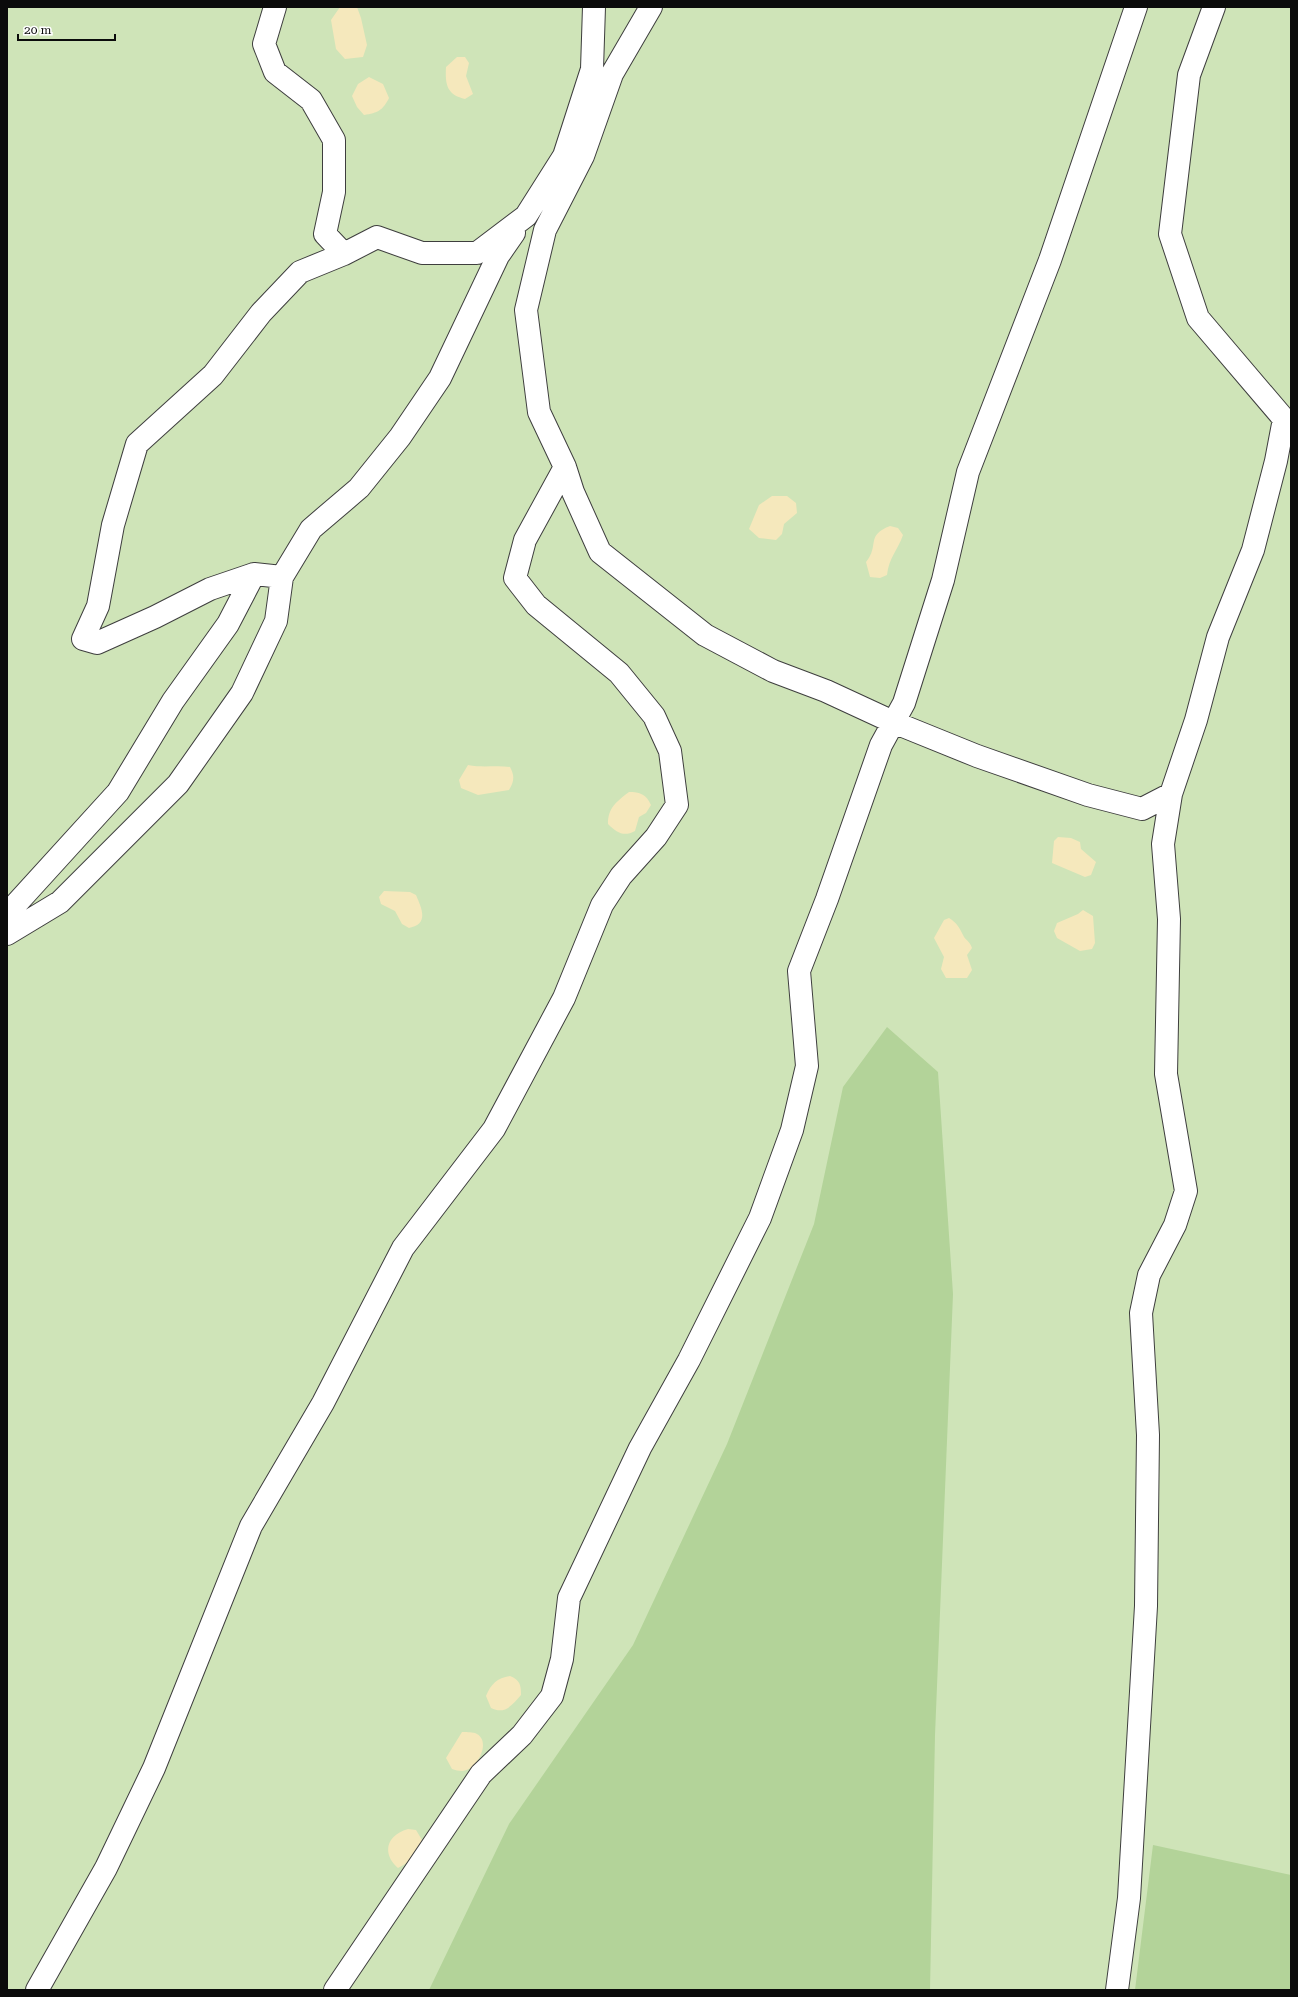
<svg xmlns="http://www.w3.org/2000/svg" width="1298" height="1997" viewBox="0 0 1298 1997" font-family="'Roboto Serif',serif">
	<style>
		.green { fill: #cfe4b8 }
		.forest { fill: #b3d399 }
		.sand { fill: #f5e8bc }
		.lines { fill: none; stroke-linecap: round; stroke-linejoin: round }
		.minor-casing { stroke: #3e3e3e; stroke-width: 24 }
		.minor { stroke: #fff; stroke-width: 22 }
	</style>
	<rect width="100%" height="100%" fill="#fdfaeb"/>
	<path class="green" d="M 7,7 L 1291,7 L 1291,1990 L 7,1990 Z"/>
	<path class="forest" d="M 887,1027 L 938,1072 L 953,1294 L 935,1735 L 930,1990 L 429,1990 L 509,1824 L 633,1645 L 727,1444 L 814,1224 L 843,1087 Z
		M 1153,1845 L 1291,1875 L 1291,1990 L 1135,1990 Z"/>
	<path class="sand" d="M 340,7 L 357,7 L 361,18 L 367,45 L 363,57 L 345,59 L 336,49 L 331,20 Z
		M 457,57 L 465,57 L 469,63 L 466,76 L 473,94 L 465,99 C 447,95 445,85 446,67 Z
		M 369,77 L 383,84 L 389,98 C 383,110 378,113 364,115 L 357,107 L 352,96 L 358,84 Z
		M 772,496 L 787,496 L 796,503 L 797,513 L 784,524 L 782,534 L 776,540 L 759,538 L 749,529 L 759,505 Z
		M 890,526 L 898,528 L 903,535 C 898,550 889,557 887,575 L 880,578 L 870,577 L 866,562 C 880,545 865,536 890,526 Z
		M 468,765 C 483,768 496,765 510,767 C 515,776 514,782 509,790 L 478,795 L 461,788 L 459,780 Z
		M 629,792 C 640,792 646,794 651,805 L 646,813 L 639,817 L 635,831 C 624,837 617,833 608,824 C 608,808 616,802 629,792 Z
		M 1058,837 L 1071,838 L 1080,842 L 1081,849 L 1096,862 L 1091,875 L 1085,877 L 1052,863 L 1054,841 Z
		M 384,891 L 410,892 L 416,895 C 422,909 429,924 409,928 L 402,924 L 395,911 L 381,904 L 379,897 Z
		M 1083,910 L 1093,916 L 1095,943 L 1092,949 L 1080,951 L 1057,938 L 1054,931 L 1057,923 L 1078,914 Z
		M 949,918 C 957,923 959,927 963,935 C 965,940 970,941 972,948 L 967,955 L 972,970 L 967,978 L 946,978 L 941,969 L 944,957 L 934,938 L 944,920 Z
		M 510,1676 C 520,1680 521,1685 521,1695 C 512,1705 505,1715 491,1708 L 486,1696 C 491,1684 497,1678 510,1676 Z
		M 462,1732 C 465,1732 471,1732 475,1733 C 493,1740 477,1771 462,1771 C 459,1771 455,1770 452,1769 L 446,1758 Z
		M 408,1829 L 416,1830 L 422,1840 C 417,1853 411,1862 398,1868 C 381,1853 387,1835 408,1829 Z"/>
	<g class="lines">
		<g class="minor-casing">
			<path id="minor" d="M 275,7 L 264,44 L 275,72 L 311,100 L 334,140 L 334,192 L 325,234 L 344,254
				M 565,467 L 573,492 L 600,552 L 705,635 L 773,671 L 826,691 L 893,722 L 977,756 L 1088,795 L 1142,809 L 1171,794
				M 282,577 L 311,529 L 359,488 L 400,437 L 440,378 L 498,256 L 514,233
				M 7,914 L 118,792 L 173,701 L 228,624 L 254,574
				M 7,934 L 60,902 L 178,784 L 242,693 L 276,621 L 282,577 L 254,574 L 210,589 L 155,617 L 97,643 L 83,639 L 98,606 L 113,525 L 137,444 L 213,375 L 261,313 L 300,272 L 344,254 L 377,237 L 422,253 L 477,253 L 526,216 L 564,156 L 592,69 L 594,7
				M 37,1990 L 106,1868 L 154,1768 L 251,1526 L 323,1403 L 403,1248 L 494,1129 L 564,998 L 602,905 L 621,876 L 656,837 L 677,805 L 670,751 L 654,716 L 619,673 L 536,605 L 515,578 L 525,540 L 565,467 L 539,412 L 526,310 L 545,230 L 583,156 L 612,74 L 651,7
				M 335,1990 L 481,1774 L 522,1735 L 552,1696 L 562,1659 L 569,1598 L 640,1448 L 689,1360 L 760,1218 L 792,1130 L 807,1066 L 799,971 L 827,899 L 881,745 L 904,703 L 943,580 L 968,472 L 1050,260 L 1136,7
				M 1117,1990 L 1129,1898 L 1146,1606 L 1148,1435 L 1141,1313 L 1149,1275 L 1175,1225 L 1186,1191 L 1166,1074 L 1169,919 L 1163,844 L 1171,794 L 1196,720 L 1218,637 L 1253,550 L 1276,461 L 1284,419 L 1198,318 L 1170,234 L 1189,75 L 1214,7"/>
		</g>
		<use href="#minor" class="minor"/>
	</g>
	<rect width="1298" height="1997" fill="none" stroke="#0b0b0b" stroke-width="16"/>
	<path d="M18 34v6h97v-6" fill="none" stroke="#0b0b0b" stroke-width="2"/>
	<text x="24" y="34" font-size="12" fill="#0b0b0b" stroke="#ffffff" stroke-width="3" paint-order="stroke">20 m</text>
</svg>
